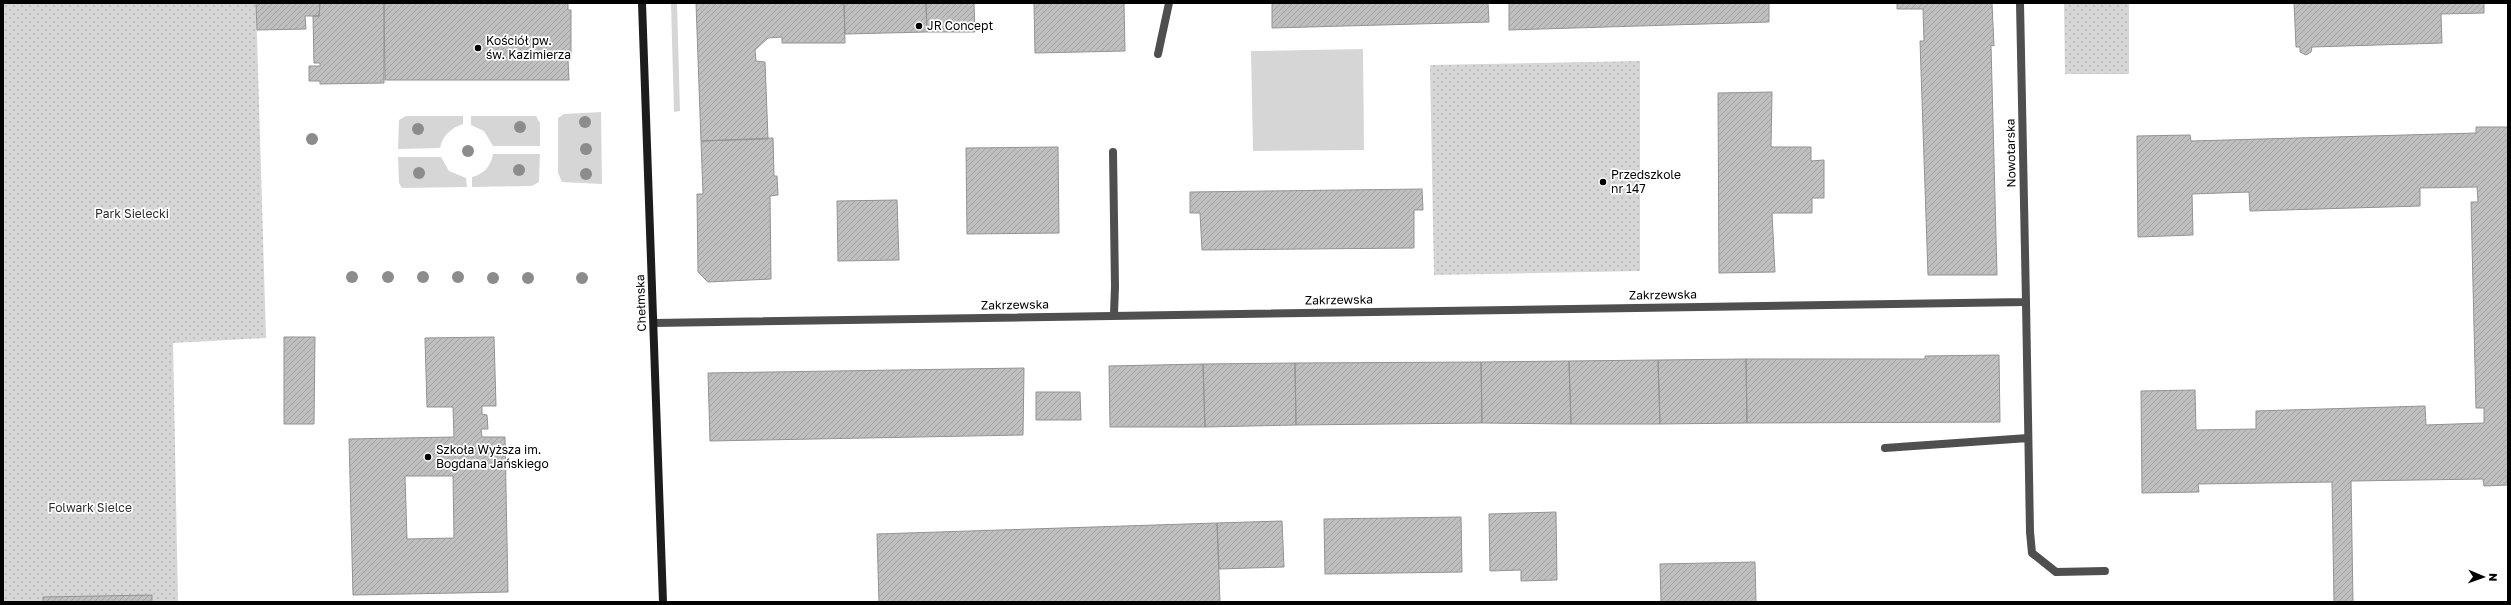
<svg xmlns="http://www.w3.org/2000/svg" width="2511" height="605" viewBox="0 0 2511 605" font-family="'Golos Text',sans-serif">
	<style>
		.grass { fill: #d6d6d6 }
		.park { fill: url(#park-dots) }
		.building { fill: url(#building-hatch); stroke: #939393; fill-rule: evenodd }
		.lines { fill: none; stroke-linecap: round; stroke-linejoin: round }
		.lane { stroke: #4f4f4f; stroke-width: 8 }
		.street { stroke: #4f4f4f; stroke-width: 8 }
		.secondary { stroke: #1c1c1c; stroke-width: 8 }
		.tree { fill: #8c8c8c }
		.poi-dot { fill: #000; stroke: #fff; stroke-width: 1.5 }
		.labels { text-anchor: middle; stroke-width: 3.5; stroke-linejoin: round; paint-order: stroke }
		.poi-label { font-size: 12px; fill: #000; stroke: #fff; text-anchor: start }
		.street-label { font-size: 12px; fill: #000; stroke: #fff }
		.park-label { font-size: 12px; fill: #2d2d2d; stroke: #fff }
	</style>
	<defs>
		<pattern id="park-dots" width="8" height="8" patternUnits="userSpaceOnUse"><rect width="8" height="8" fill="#d6d6d6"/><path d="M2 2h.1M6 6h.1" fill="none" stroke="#b6b6b6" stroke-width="1.8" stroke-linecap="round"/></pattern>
		<pattern id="building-hatch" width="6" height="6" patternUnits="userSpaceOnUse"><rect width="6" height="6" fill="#bfbfbf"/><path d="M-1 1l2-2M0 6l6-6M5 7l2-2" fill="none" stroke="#a2a2a2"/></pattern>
	</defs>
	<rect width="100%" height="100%" fill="#fff"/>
	<path class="grass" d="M 671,3 L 677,3 L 680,111 L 674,112 Z
		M 1363,49 L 1364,150 L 1253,151 L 1251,51 Z
		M 601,112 L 602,184 L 562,182 L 558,173 L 558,118 L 564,114 Z
		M 406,116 L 463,116 L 463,124 C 451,128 443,135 440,148 L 398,149 L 399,120 Z
		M 471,116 L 536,116 L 540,123 L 540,146 L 493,146 L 484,131 L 471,125 Z
		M 493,154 L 540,154 L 539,182 L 532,186 L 472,187 L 472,177 C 484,174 491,166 493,154 Z
		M 398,157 L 441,157 L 449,171 L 466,178 L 467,187 L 402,188 L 399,183 Z"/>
	<path class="park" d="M 3,3 L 256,3 L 266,338 L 173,343 L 178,602 L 3,602 Z
		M 2064,3 L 2129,3 L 2129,74 L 2065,74 Z
		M 1640,61 L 1640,271 L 1434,275 L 1430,65 Z"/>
	<path class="building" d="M 256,3 L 320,3 L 319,16 L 305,16 L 306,29 L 257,30 Z
		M 320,3 L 384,3 L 384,83 L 320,84 L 320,81 L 309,81 L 309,66 L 320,66 L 320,63 L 314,63 L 313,16 L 319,16 Z
		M 384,3 L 568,3 L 568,10 L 571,10 L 571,60 L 568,60 L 569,80 L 385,80 Z
		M 696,3 L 844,3 L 845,43 L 782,43 L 782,37 L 768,38 L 755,50 L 756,61 L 765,62 L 768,139 L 701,141 Z
		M 844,3 L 926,3 L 927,32 L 845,34 Z
		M 926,3 L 974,3 L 975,32 L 927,32 Z
		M 1034,3 L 1124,3 L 1125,51 L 1035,53 Z
		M 1272,3 L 1488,3 L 1489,22 L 1272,28 Z
		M 1509,3 L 1769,3 L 1769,22 L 1509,30 Z
		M 1897,3 L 1992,3 L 1994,46 L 1991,45 L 1997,275 L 1928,275 L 1920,41 L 1924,41 L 1923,9 L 1897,9 Z
		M 2294,3 L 2484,3 L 2484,13 L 2441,14 L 2442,43 L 2312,47 L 2311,52 L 2306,55 L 2300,52 L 2300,47 L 2296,47 Z
		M 1772,92 L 1771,147 L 1811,147 L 1811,161 L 1824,160 L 1824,198 L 1812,198 L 1812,213 L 1772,213 L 1775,272 L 1719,273 L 1718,93 Z
		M 2476,127 L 2508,127 L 2508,485 L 2484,486 L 2483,479 L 2351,481 L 2353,602 L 2334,602 L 2332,482 L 2198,484 L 2199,492 L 2142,493 L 2141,391 L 2195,390 L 2196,430 L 2256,429 L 2256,411 L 2425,406 L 2426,425 L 2484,423 L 2484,408 L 2476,408 L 2471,202 L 2478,202 L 2477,187 L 2420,188 L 2420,206 L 2250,211 L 2249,192 L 2192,194 L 2193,235 L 2138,237 L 2137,136 L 2190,135 L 2191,141 L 2476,133 Z
		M 773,138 L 774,176 L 777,176 L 778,195 L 770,196 L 771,279 L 708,282 L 698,272 L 697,194 L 703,194 L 701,141 Z
		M 1058,147 L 1059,233 L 967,234 L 966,148 Z
		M 1422,189 L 1423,210 L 1414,210 L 1414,248 L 1202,250 L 1200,213 L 1190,213 L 1190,192 Z
		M 897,200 L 899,260 L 838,261 L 837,201 Z
		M 284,337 L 315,337 L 314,424 L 284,424 Z
		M 494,337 L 496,406 L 482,406 L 482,414 L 487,415 L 488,429 L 481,429 L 482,437 L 505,437 L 508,592 L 353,595 L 349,439 L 454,437 L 453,407 L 427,407 L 425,338 ZM 405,476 L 453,476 L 454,538 L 407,539 Z
		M 1999,355 L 2000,422 L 1747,423 L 1746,359 L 1925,359 L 1925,356 Z
		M 1746,359 L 1747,423 L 1660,424 L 1658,360 Z
		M 1658,360 L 1660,424 L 1571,424 L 1569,361 Z
		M 1569,361 L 1571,424 L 1482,423 L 1481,362 Z
		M 1481,362 L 1482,423 L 1296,425 L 1295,363 Z
		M 1295,363 L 1296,425 L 1205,427 L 1203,364 Z
		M 1203,364 L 1205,427 L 1110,427 L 1109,366 Z
		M 1024,368 L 1023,435 L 710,441 L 708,373 Z
		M 1036,392 L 1080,392 L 1081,420 L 1036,420 Z
		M 1556,512 L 1557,580 L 1521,581 L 1521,570 L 1490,571 L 1489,514 Z
		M 1461,517 L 1462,572 L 1325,574 L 1324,519 Z
		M 1282,521 L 1284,567 L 1219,569 L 1217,523 Z
		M 1217,523 L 1220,602 L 879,602 L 877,534 Z
		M 1755,562 L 1756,602 L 1661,602 L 1660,564 Z
		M 152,595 L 152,602 L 43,602 L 43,597 Z"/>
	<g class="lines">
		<path class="lane" d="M 1158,54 L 1169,3
			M 1113,152 L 1115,286 L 1114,314
			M 2026,302 L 2030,532 L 2032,553 L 2056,572 L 2105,571
			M 1885,448 L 2028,438"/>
		<path class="street" d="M 654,323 L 2026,302 L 2020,3"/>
		<path class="secondary" d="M 642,3 L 663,602"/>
	</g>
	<g class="tree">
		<circle cx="585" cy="122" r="6"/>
		<circle cx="520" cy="127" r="6"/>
		<circle cx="418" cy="129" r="6"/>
		<circle cx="312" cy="139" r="6"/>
		<circle cx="586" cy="149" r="6"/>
		<circle cx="468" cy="151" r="6"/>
		<circle cx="519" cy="170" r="6"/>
		<circle cx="419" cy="173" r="6"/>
		<circle cx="586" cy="174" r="6"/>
		<circle cx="352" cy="277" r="6"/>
		<circle cx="388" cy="277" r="6"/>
		<circle cx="423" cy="277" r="6"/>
		<circle cx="458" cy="277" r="6"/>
		<circle cx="493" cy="278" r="6"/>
		<circle cx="528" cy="278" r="6"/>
		<circle cx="582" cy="278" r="6"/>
	</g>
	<g class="poi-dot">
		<circle cx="919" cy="26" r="4"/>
		<circle cx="478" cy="48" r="4"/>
		<circle cx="1603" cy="182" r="4"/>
		<circle cx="428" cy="457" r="4"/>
	</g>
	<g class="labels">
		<g class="poi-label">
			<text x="927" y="30">JR Concept</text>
			<text x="486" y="45">Kościół pw.<tspan x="486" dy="14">św. Kazimierza</tspan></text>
			<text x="1611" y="179">Przedszkole<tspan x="1611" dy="14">nr 147</tspan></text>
			<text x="436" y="454">Szkoła Wyższa im.<tspan x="436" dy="14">Bogdana Jańskiego</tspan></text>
		</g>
		<g class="street-label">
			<text transform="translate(2011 153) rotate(-91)" y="4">Nowotarska</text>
			<text transform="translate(1663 295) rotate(-1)" y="4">Zakrzewska</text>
			<text transform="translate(1339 300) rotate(-1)" y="4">Zakrzewska</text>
			<text transform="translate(641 303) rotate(-92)" y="4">Chełmska</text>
			<text transform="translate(1015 305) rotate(-1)" y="4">Zakrzewska</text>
		</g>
		<g class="park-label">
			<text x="132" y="218">Park Sielecki</text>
			<text x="90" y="512">Folwark Sielce</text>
		</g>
	</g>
	<rect width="2511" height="605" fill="none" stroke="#000000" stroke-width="8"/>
	<g transform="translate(2483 577) rotate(92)" stroke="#ffffff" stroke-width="3" paint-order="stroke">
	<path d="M0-3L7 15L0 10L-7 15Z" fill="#000000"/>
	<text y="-6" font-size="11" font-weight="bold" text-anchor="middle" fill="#000000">N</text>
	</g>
</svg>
